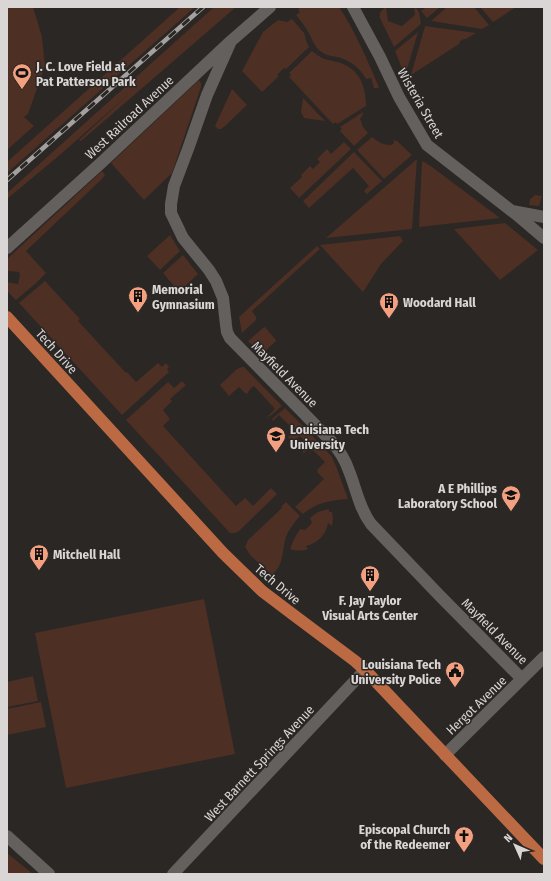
<svg xmlns="http://www.w3.org/2000/svg" width="551" height="881" viewBox="0 0 551 881" font-family="'Fira Sans Condensed',sans-serif">
	<style>
		.green { fill: #4d2f23 }
		.lines { fill: none; stroke-linecap: round; stroke-linejoin: round }
		.minor { stroke: #64605e; stroke-width: 12 }
		.major { stroke: #bc6a44; stroke-width: 12 }
		.rail-casing { stroke: #a3a09f; stroke-width: 4.5 }
		.rail { stroke: #2b2725; stroke-width: 3; stroke-dasharray: 9; stroke-linecap: butt }
		.labels { text-anchor: middle; stroke-width: 3; stroke-linejoin: round; paint-order: stroke }
		.poi-label { font-size: 13px; font-weight: bold; fill: #d9d6d5; stroke: #2b2725; text-anchor: start }
		.street-label { font-size: 13px; fill: #d9d6d5; stroke: #2b2725 }
	</style>
	<rect width="100%" height="100%" fill="#2b2725"/>
	<path class="green" d="M 7,7 L 33,7 L 42,37 L 45,66 L 28,114 L 24,117 L 34,126 L 7,150 Z
		M 180,7 L 195,7 L 7,173 L 7,162 Z
		M 214,7 L 236,7 L 81,141 L 79,140 L 130,93 L 61,154 L 7,199 L 7,193 Z
		M 298,7 L 339,7 C 356,32 367,60 379,87 L 378,88 L 374,88 L 371,78 L 366,79 C 360,68 350,60 337,57 C 331,56 325,55 320,51 C 313,45 312,38 307,30 C 304,25 300,20 296,15 L 300,12 L 298,10 L 299,8 Z
		M 386,7 L 388,21 L 402,26 L 415,15 L 414,9 L 416,8 L 419,12 L 421,24 L 394,47 L 380,18 C 379,13 381,10 386,7 Z
		M 426,7 L 440,7 L 427,18 L 421,11 Z
		M 447,7 L 474,7 L 489,25 L 482,29 L 431,21 Z
		M 480,7 L 516,7 L 493,22 Z
		M 292,19 L 304,33 L 307,43 L 309,47 L 286,69 L 284,68 L 277,75 L 279,76 L 262,92 L 242,71 L 263,32 L 278,20 L 287,22 Z
		M 425,26 L 476,33 L 466,39 L 464,39 L 460,41 L 459,44 L 411,75 Z
		M 418,32 L 405,76 L 395,51 Z
		M 312,51 C 324,61 327,59 341,63 C 360,70 366,87 366,106 L 337,124 L 336,122 L 333,124 L 289,77 L 291,75 L 289,73 Z
		M 199,80 L 201,83 L 201,87 L 172,173 L 144,200 L 111,163 Z
		M 232,89 L 247,105 L 225,126 L 221,129 L 218,129 L 215,126 Z
		M 303,98 L 325,121 L 304,118 L 301,112 Z
		M 363,112 L 363,114 L 360,119 L 363,127 L 368,133 L 354,146 L 340,131 L 342,129 L 340,127 Z
		M 372,137 C 378,142 383,145 391,145 L 394,143 L 393,140 L 397,141 L 412,155 L 384,179 L 357,150 Z
		M 344,142 L 351,149 L 299,198 L 290,188 L 302,177 L 301,175 L 310,166 L 313,169 L 320,162 L 317,159 L 327,149 L 331,154 Z
		M 354,152 L 382,181 L 367,194 L 364,191 L 369,186 L 353,168 L 309,208 L 303,201 Z
		M 417,159 L 412,229 L 326,238 Z
		M 422,161 L 426,163 L 432,167 L 500,218 L 419,227 Z
		M 102,171 L 105,175 L 102,179 L 26,251 L 46,273 L 35,284 L 16,300 L 7,291 L 7,282 L 17,284 L 18,284 L 20,275 L 19,272 L 9,271 L 7,271 L 7,259 Z
		M 535,195 L 542,196 L 539,206 L 529,205 L 530,199 Z
		M 505,223 L 538,250 L 500,280 L 454,229 Z
		M 170,235 L 180,251 L 160,270 L 147,256 Z
		M 400,236 L 403,241 L 381,264 L 363,292 L 320,245 Z
		M 317,246 L 320,249 L 252,311 L 256,317 L 256,320 L 242,333 L 239,317 Z
		M 183,255 L 198,274 L 179,292 L 163,273 Z
		M 45,281 L 80,319 L 78,321 L 126,373 L 127,372 L 136,382 L 158,363 L 162,367 L 166,363 L 169,367 L 167,369 L 169,372 L 122,415 L 19,303 Z
		M 265,327 L 275,339 L 276,341 L 261,355 L 248,341 L 263,328 Z
		M 242,367 L 244,367 L 282,406 L 269,417 L 268,416 L 275,409 L 254,386 C 250,388 249,391 247,394 L 245,393 L 239,387 L 229,396 L 220,385 L 237,369 Z
		M 182,381 L 186,385 L 170,399 L 172,401 L 163,410 L 170,419 L 163,426 L 236,506 L 245,498 L 253,506 L 271,488 L 277,494 L 239,531 L 235,533 L 230,533 L 126,420 L 168,382 L 174,388 Z
		M 285,408 L 304,427 L 302,429 L 304,431 L 306,429 L 317,441 L 304,453 L 302,452 L 309,446 L 300,436 L 293,442 L 288,437 L 294,430 L 279,415 L 273,421 L 272,419 Z
		M 319,443 L 332,457 L 336,466 L 348,499 C 331,500 316,503 303,514 L 295,507 L 324,479 L 318,473 L 317,470 L 325,462 L 313,450 L 306,456 Z
		M 286,502 L 300,516 C 294,523 289,529 286,537 C 281,553 285,563 272,575 L 251,556 L 245,547 L 248,540 L 282,508 L 281,507 Z
		M 329,509 L 329,512 L 332,512 L 333,518 L 332,526 L 328,523 C 326,535 318,543 306,546 L 308,549 C 303,551 296,551 290,549 L 294,539 L 300,529 L 305,530 L 312,523 L 310,518 L 318,512 Z
		M 204,599 L 235,754 L 66,788 L 35,633 Z
		M 33,676 L 38,701 L 7,707 L 7,682 Z
		M 41,702 L 46,727 L 7,735 L 7,709 Z
		M 7,853 L 33,874 L 7,874 Z"/>
	<g class="lines">
		<path class="minor" d="M 353,7 L 380,57 L 399,97 L 427,145 L 517,215 L 544,238
			M 231,41 L 207,95 L 188,149 L 174,186 L 171,204 L 171,213 L 183,238 L 209,270 L 216,281 L 223,298 L 226,325 L 227,332 L 230,338 L 331,441 C 339,450 345,459 349,471 C 356,488 359,508 371,524 L 440,596 L 522,679
			M 512,211 L 544,217
			M 7,248 L 102,162 L 231,41 L 270,7
			M 445,755 L 544,657
			M 7,836 L 49,874
			M 173,874 L 365,670"/>
		<path class="major" d="M 7,317 L 223,553 L 262,591 L 291,613 L 355,661 L 365,670 L 544,859"/>
		<g class="rail-casing">
			<path id="rail" d="M 7,180 L 203,7"/>
		</g>
		<use href="#rail" class="rail"/>
	</g>
	<defs>
		<g id="stadium-pin" transform="scale(1)"><path d="M0 17L-7.5 6A9.5 9.5 0 1 1 7.5 6Z" fill="#f2a07f" stroke="#2b2725"/><path d="M0-5a6.5 5 0 1 0 0 10a6.5 5 0 1 0 0-10ZM-3.5-1.8h7v3.6h-7Z" fill="#111"/></g>
		<g id="building-pin" transform="scale(1)"><path d="M0 17L-7.5 6A9.5 9.5 0 1 1 7.5 6Z" fill="#f2a07f" stroke="#2b2725"/><path d="M-4-6H4V6H1V3H-1V6H-4ZM-2.5-4.3h1.7v1.8h-1.7ZM.8-4.3h1.7v1.8H.8ZM-2.5-1h1.7V.8h-1.7ZM.8-1h1.7V.8H.8Z" fill="#111"/></g>
		<g id="university-pin" transform="scale(1)"><path d="M0 17L-7.5 6A9.5 9.5 0 1 1 7.5 6Z" fill="#f2a07f" stroke="#2b2725"/><path d="M0-5L7-2L0 1L-7-2ZM-4 1L0 2.5L4 1V4Q0 6-4 4Z" fill="#111"/></g>
		<g id="school-pin" transform="scale(1)"><path d="M0 17L-7.5 6A9.5 9.5 0 1 1 7.5 6Z" fill="#f2a07f" stroke="#2b2725"/><path d="M0-5L7-2L0 1L-7-2ZM-4 1L0 2.5L4 1V4Q0 6-4 4Z" fill="#111"/></g>
		<g id="civic-pin" transform="scale(1)"><path d="M0 17L-7.5 6A9.5 9.5 0 1 1 7.5 6Z" fill="#f2a07f" stroke="#2b2725"/><path d="M-.6-6.5H3V-4.5H.6V-3L4-1V1h2V6H-6V1h2V-1L-.6-3ZM-1.2 2.5V6h2.4V2.5Z" fill="#111"/></g>
		<g id="church-pin" transform="scale(1)"><path d="M0 17L-7.5 6A9.5 9.5 0 1 1 7.5 6Z" fill="#f2a07f" stroke="#2b2725"/><path d="M-1.2-6h2.4v3.5h3.3v2.4h-3.3V6h-2.4V-.1h-3.3v-2.4h3.3Z" fill="#111"/></g>
	</defs>
	<g fill-rule="evenodd">
		<use href="#stadium-pin" x="22" y="73"/>
		<use href="#building-pin" x="138" y="296"/>
		<use href="#building-pin" x="389" y="302"/>
		<use href="#university-pin" x="276" y="436"/>
		<use href="#school-pin" x="511" y="495"/>
		<use href="#building-pin" x="39" y="554"/>
		<use href="#building-pin" x="370" y="575"/>
		<use href="#civic-pin" x="455" y="671"/>
		<use href="#church-pin" x="464" y="836"/>
	</g>
	<g class="labels">
		<g class="poi-label">
			<text x="36" y="71">J. C. Love Field at<tspan x="36" dy="15">Pat Patterson Park</tspan></text>
			<text x="152" y="294">Memorial<tspan x="152" dy="15">Gymnasium</tspan></text>
			<text x="403" y="307">Woodard Hall</text>
			<text x="290" y="434">Louisiana Tech<tspan x="290" dy="15">University</tspan></text>
			<text x="497" y="493" text-anchor="end">A E Phillips<tspan x="497" dy="15">Laboratory School</tspan></text>
			<text x="53" y="559">Mitchell Hall</text>
			<text x="370" y="605" text-anchor="middle">F. Jay Taylor<tspan x="370" dy="15">Visual Arts Center</tspan></text>
			<text x="441" y="669" text-anchor="end">Louisiana Tech<tspan x="441" dy="15">University Police</tspan></text>
			<text x="450" y="834" text-anchor="end">Episcopal Church<tspan x="450" dy="15">of the Redeemer</tspan></text>
		</g>
		<g class="street-label">
			<text transform="translate(421 103) rotate(60)" y="5">Wisteria Street</text>
			<text transform="translate(129 117) rotate(-43)" y="5">West Railroad Avenue</text>
			<text transform="translate(57 351) rotate(48)" y="5">Tech Drive</text>
			<text transform="translate(285 374) rotate(45)" y="5">Mayfield Avenue</text>
			<text transform="translate(278 584) rotate(40)" y="5">Tech Drive</text>
			<text transform="translate(495 631) rotate(45)" y="5">Mayfield Avenue</text>
			<text transform="translate(476 705) rotate(-44)" y="5">Hergot Avenue</text>
			<text transform="translate(259 763) rotate(-47)" y="5">West Barnett Springs Avenue</text>
		</g>
	</g>
	<rect width="551" height="881" fill="none" stroke="#d9d6d5" stroke-width="16"/>
	<g transform="translate(515 845) rotate(315)" stroke="#2b2725" stroke-width="3" paint-order="stroke">
	<path d="M0-3L7 15L0 10L-7 15Z" fill="#d9d6d5"/>
	<text y="-6" font-size="11" font-weight="bold" text-anchor="middle" fill="#d9d6d5">N</text>
	</g>
</svg>
